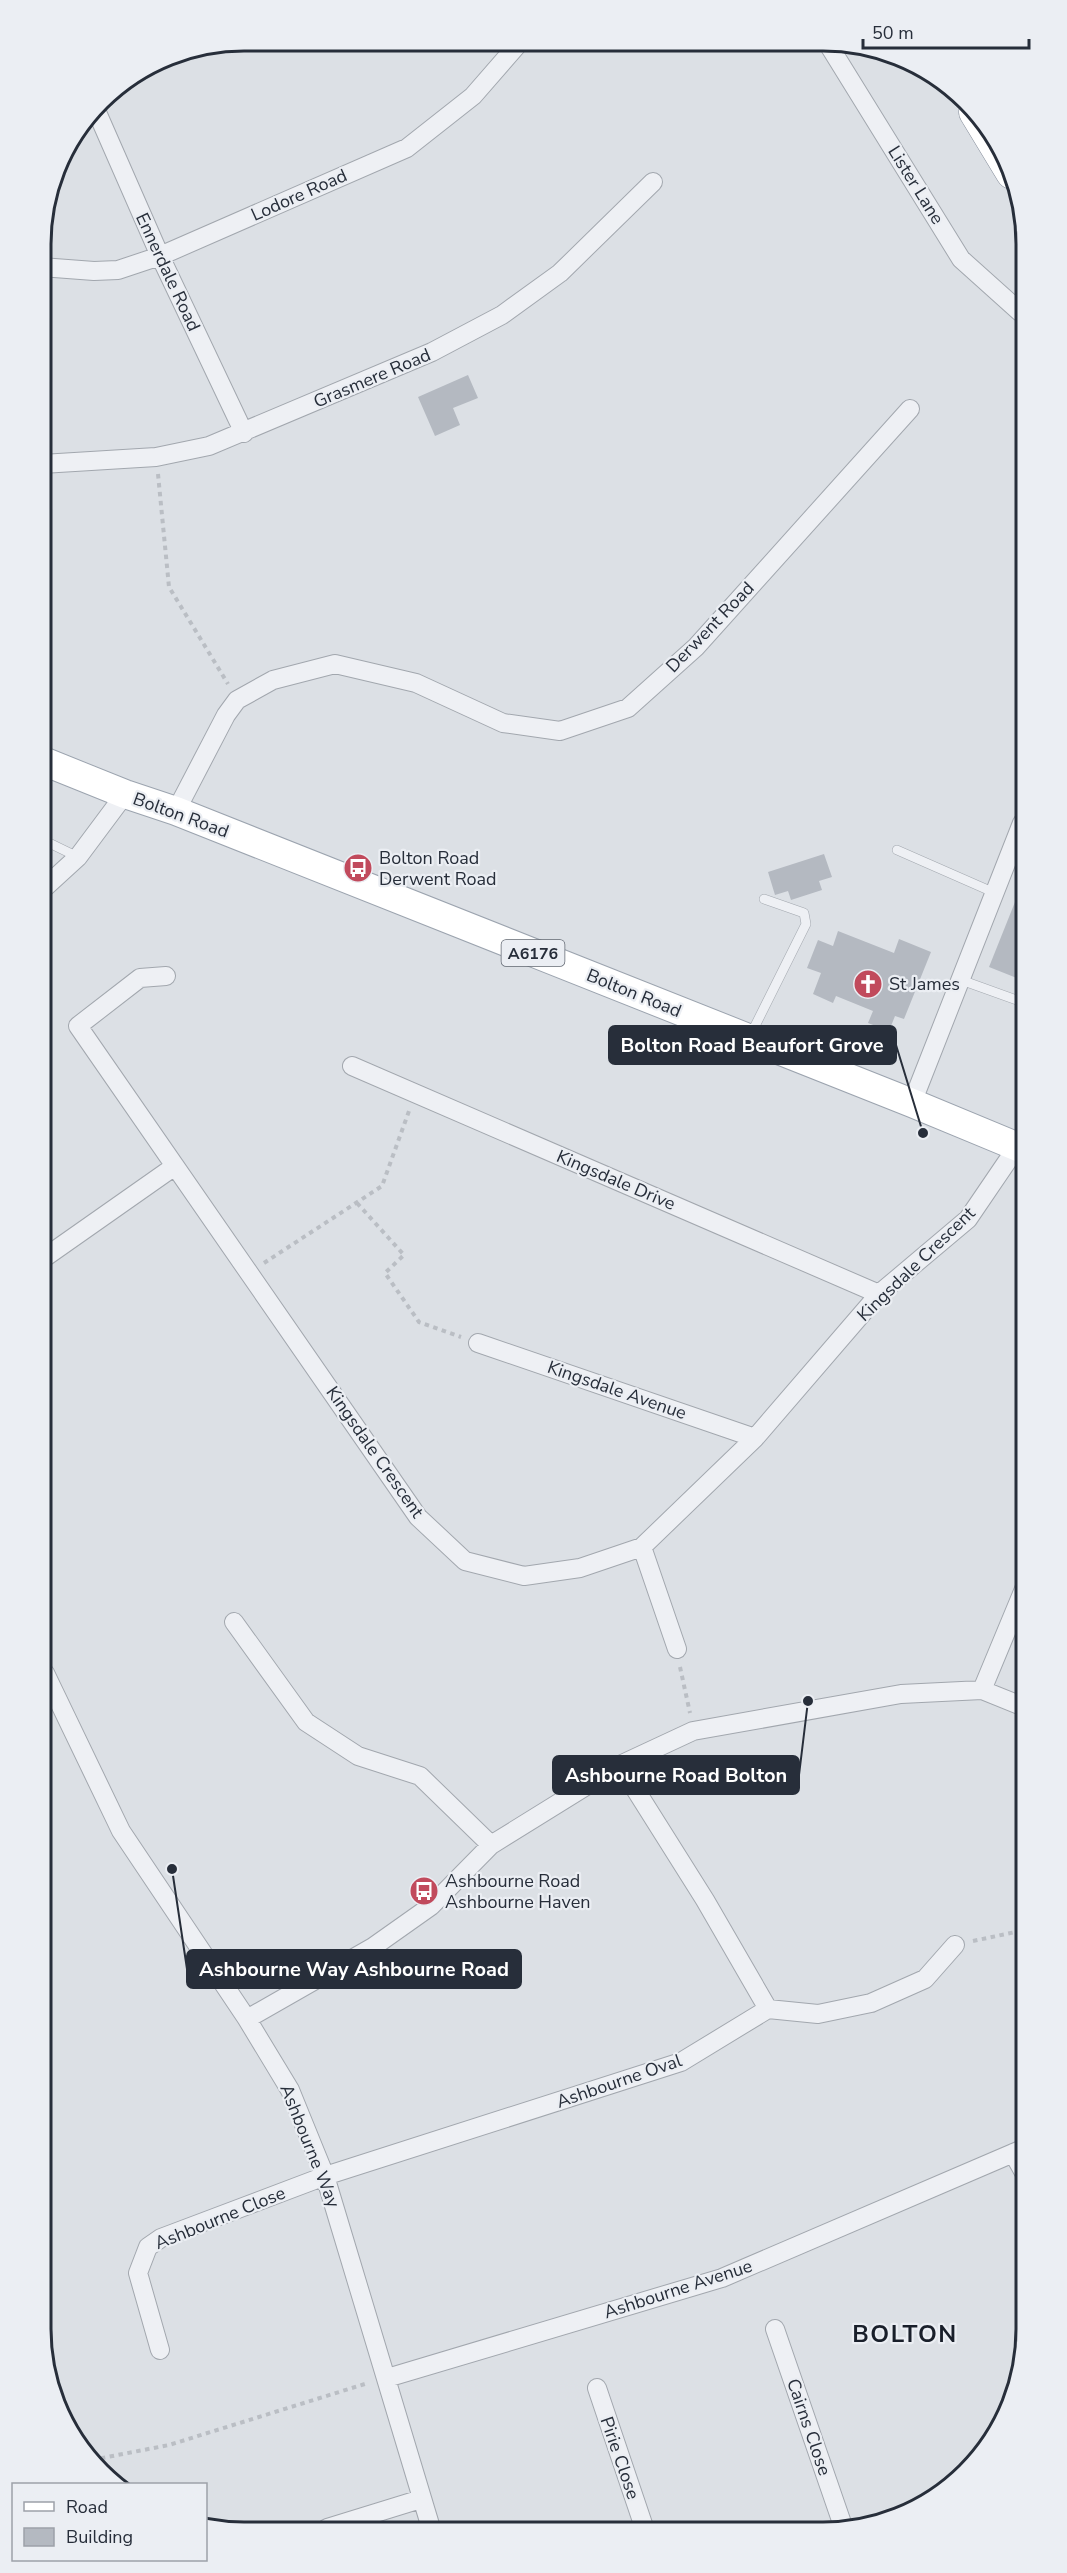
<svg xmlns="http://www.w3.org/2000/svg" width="1067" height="2573" viewBox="0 0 1067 2573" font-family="'Nunito Sans',sans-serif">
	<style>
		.building { fill: #b4b9c1 }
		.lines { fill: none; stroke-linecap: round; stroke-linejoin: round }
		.lane-casing { stroke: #a2a7ae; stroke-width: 10 }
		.street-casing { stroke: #a2a7ae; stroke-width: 20 }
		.primary-casing { stroke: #9ca4af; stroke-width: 30 }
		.highway-casing { stroke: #858d9a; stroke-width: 33 }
		.path { stroke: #babec4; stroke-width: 4; stroke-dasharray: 4.5 4.5; stroke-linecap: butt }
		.lane { stroke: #eef0f4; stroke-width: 9 }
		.street { stroke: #eef0f4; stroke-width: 18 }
		.primary { stroke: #fff; stroke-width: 28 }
		.highway { stroke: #fff; stroke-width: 32 }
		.labels { text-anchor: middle; stroke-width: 4.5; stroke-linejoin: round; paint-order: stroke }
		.shield { fill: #ebeef3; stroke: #626872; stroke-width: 1.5 }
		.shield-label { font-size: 16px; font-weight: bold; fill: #272e3a }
		.street-label { font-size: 18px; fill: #272e3a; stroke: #ebeef3 }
		.poi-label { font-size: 18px; fill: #272e3a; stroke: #ebeef3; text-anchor: start }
		.district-label { font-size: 24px; font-weight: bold; letter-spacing: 1.5px; fill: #191f2a; stroke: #ebeef3 }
		.rim { fill: none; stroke: #272e3a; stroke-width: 3 }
		.leader { fill: none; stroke: #272e3a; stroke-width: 2 }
		.callout-dot { fill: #272e3a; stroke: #ebeef3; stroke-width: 2 }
		.callout { fill: #272e3a; stroke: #272e3a; stroke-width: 2 }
		.callout-label { font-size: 20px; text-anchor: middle; font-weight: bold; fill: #fff }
	</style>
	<rect width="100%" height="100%" fill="#dce0e5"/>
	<path class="building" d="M 468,375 L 478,398 L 453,408 L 460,425 L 435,436 L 418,397 Z
		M 824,854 L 832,877 L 819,881 L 822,890 L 791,900 L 788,891 L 775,895 L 768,872 Z
		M 1021,887 L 1022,888 L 1022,980 L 989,967 Z
		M 838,931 L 894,953 L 899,939 L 931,952 L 904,1019 L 895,1016 L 889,1031 L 868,1023 L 873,1011 L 836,996 L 833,1003 L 813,994 L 821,973 L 807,968 L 818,940 L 833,946 Z"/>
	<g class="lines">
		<g class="lane-casing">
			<path id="lane" d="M 43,840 L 78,857
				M 897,850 L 995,893
				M 961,980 L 1022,1002
				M 751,1034 L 806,924 L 804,913 L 764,899"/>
		</g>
		<g class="street-casing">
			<path id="street" d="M 828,44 L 961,259 L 1020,312
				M 166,56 L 167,56
				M 96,110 L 160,256 L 244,433
				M 41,267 L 94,271 L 118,270 L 160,256 L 407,148 L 473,96 L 520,42
				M 42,464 L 156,457 L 209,446 L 432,352 L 502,315 L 560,273 L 653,182
				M 176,811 L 226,715 L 237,700 L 273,680 L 335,664 L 416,683 L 503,723 L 560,731 L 628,708 L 696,647 L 910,409
				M 43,889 L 78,857 L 125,794
				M 166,976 L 140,978 L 78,1026 L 418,1517 L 465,1561 L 524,1576 L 580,1568 L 642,1547 L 755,1438 L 879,1294 L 968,1219 L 1017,1147
				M 352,1066 L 879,1294
				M 912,1103 L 1022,823
				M 44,1258 L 175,1166
				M 478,1343 L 755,1438
				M 642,1547 L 677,1649
				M 234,1622 L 306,1722 L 358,1756 L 420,1776 L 491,1845
				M 45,1673 L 121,1831 L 247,2019 L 290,2090 L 325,2176 L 431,2528
				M 982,1690 L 1024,1589
				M 768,2009 L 818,2014 L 871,2003 L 925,1979 L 955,1945
				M 247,2019 L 373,1947 L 431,1906 L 491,1845 L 620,1765 L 693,1731 L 901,1694 L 982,1690 L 1024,1707
				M 1013,2153 L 1026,2176
				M 775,2329 L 843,2526
				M 160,2350 L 138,2273 L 148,2247 L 161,2238 L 325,2176 L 681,2062 L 768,2009 L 705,1900 L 620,1765
				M 387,2378 L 722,2278 L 1025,2148
				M 597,2388 L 644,2527
				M 327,2528 L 421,2499"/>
		</g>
		<g class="primary-casing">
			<path id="primary" d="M 43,761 L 125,794 L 176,811 L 912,1103 L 1023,1149"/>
		</g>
		<g class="highway-casing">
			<path id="highway" d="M 975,112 L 1012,173"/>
		</g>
		<path class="path" d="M 158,474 L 169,587 L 228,684
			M 357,1203 L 404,1255 L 385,1273 L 419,1322 L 461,1337
			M 264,1263 L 382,1186 L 409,1111
			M 680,1667 L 690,1713
			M 973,1941 L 1025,1930
			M 59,2410 L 63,2408 L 83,2450
			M 92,2460 L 169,2445 L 368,2383"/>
		<use href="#lane" class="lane"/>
		<use href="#street" class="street"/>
		<use href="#primary" class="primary"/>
		<use href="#highway" class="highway"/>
	</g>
	<defs>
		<g id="bus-disc" transform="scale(1.5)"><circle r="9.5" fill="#c14a5c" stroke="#ebeef3"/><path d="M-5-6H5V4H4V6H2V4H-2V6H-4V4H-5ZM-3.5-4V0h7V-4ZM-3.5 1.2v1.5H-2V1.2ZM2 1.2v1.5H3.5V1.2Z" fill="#fff"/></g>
		<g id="church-disc" transform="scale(1.5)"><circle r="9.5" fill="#c14a5c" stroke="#ebeef3"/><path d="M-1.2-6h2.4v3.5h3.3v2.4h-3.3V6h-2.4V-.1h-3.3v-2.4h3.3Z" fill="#fff"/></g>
	</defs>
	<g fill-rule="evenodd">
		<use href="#bus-disc" x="358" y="868"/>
		<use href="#church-disc" x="868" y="984"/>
		<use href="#bus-disc" x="424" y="1891"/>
	</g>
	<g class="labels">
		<rect class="shield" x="501.5" y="940" width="63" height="26" rx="4.5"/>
		<g class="shield-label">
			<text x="533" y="959">A6176</text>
		</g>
		<g class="street-label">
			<text transform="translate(916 185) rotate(58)" y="6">Lister Lane</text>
			<text transform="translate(299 195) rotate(-24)" y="6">Lodore Road</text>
			<text transform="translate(168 272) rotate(65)" y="6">Ennerdale Road</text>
			<text transform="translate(372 378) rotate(-23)" y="6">Grasmere Road</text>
			<text transform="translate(710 627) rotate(-46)" y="6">Derwent Road</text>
			<text transform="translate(181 815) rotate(20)" y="6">Bolton Road</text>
			<text transform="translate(634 993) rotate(22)" y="6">Bolton Road</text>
			<text transform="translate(616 1180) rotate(23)" y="6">Kingsdale Drive</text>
			<text transform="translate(916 1264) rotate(-44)" y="6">Kingsdale Crescent</text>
			<text transform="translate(617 1390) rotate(19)" y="6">Kingsdale Avenue</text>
			<text transform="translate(375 1452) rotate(55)" y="6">Kingsdale Crescent</text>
			<text transform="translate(619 2081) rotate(-19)" y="6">Ashbourne Oval</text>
			<text transform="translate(310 2146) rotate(68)" y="6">Ashbourne Way</text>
			<text transform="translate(220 2218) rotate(-22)" y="6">Ashbourne Close</text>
			<text transform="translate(678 2289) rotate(-18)" y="6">Ashbourne Avenue</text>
			<text transform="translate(809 2427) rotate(71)" y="6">Cairns Close</text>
			<text transform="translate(620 2458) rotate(71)" y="6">Pirie Close</text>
		</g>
		<g class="poi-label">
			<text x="379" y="864">Bolton Road<tspan x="379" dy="21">Derwent Road</tspan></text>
			<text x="889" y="990">St James</text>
			<text x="445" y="1887">Ashbourne Road<tspan x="445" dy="21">Ashbourne Haven</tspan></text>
		</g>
		<g class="district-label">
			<text x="905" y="2342">BOLTON</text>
		</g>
	</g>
	<path d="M0 0H1067V2573H0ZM244 51H823A193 193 0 0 1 1016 244V2329A193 193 0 0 1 823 2522H244A193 193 0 0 1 51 2329V244A193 193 0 0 1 244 51Z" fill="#ebeef3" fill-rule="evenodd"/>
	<path class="rim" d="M244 51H823A193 193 0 0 1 1016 244V2329A193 193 0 0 1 823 2522H244A193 193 0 0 1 51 2329V244A193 193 0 0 1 244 51Z"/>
	<path class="leader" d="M923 1133L896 1045M808 1701L799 1775M172 1869L187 1969"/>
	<g class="callout-dot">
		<circle cx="923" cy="1133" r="6"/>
		<circle cx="808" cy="1701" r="6"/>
		<circle cx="172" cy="1869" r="6"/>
	</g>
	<g class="callout">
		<rect x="609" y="1026" width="287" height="38" rx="6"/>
		<rect x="553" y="1756" width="246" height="38" rx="6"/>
		<rect x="187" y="1950" width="334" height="38" rx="6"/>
	</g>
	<g class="callout-label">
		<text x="752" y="1052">Bolton Road Beaufort Grove</text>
		<text x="676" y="1782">Ashbourne Road Bolton</text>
		<text x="354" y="1976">Ashbourne Way Ashbourne Road</text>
	</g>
	<rect x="12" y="2483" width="195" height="78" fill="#ebeef3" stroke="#9da1a9" stroke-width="1.5"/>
	<rect x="24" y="2502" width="30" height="9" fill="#ffffff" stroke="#9da1a9" stroke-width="1.5"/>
	<text x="66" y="2513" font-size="18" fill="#272e3a">Road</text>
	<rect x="24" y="2528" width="30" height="18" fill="#b4b9c1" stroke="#9da1a9" stroke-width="1.5"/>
	<text x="66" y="2543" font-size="18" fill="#272e3a">Building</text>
	<path d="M863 39v9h166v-9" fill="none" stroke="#272e3a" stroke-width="3"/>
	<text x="872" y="39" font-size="18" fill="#272e3a" stroke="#ebeef3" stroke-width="4.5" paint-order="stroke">50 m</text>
</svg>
